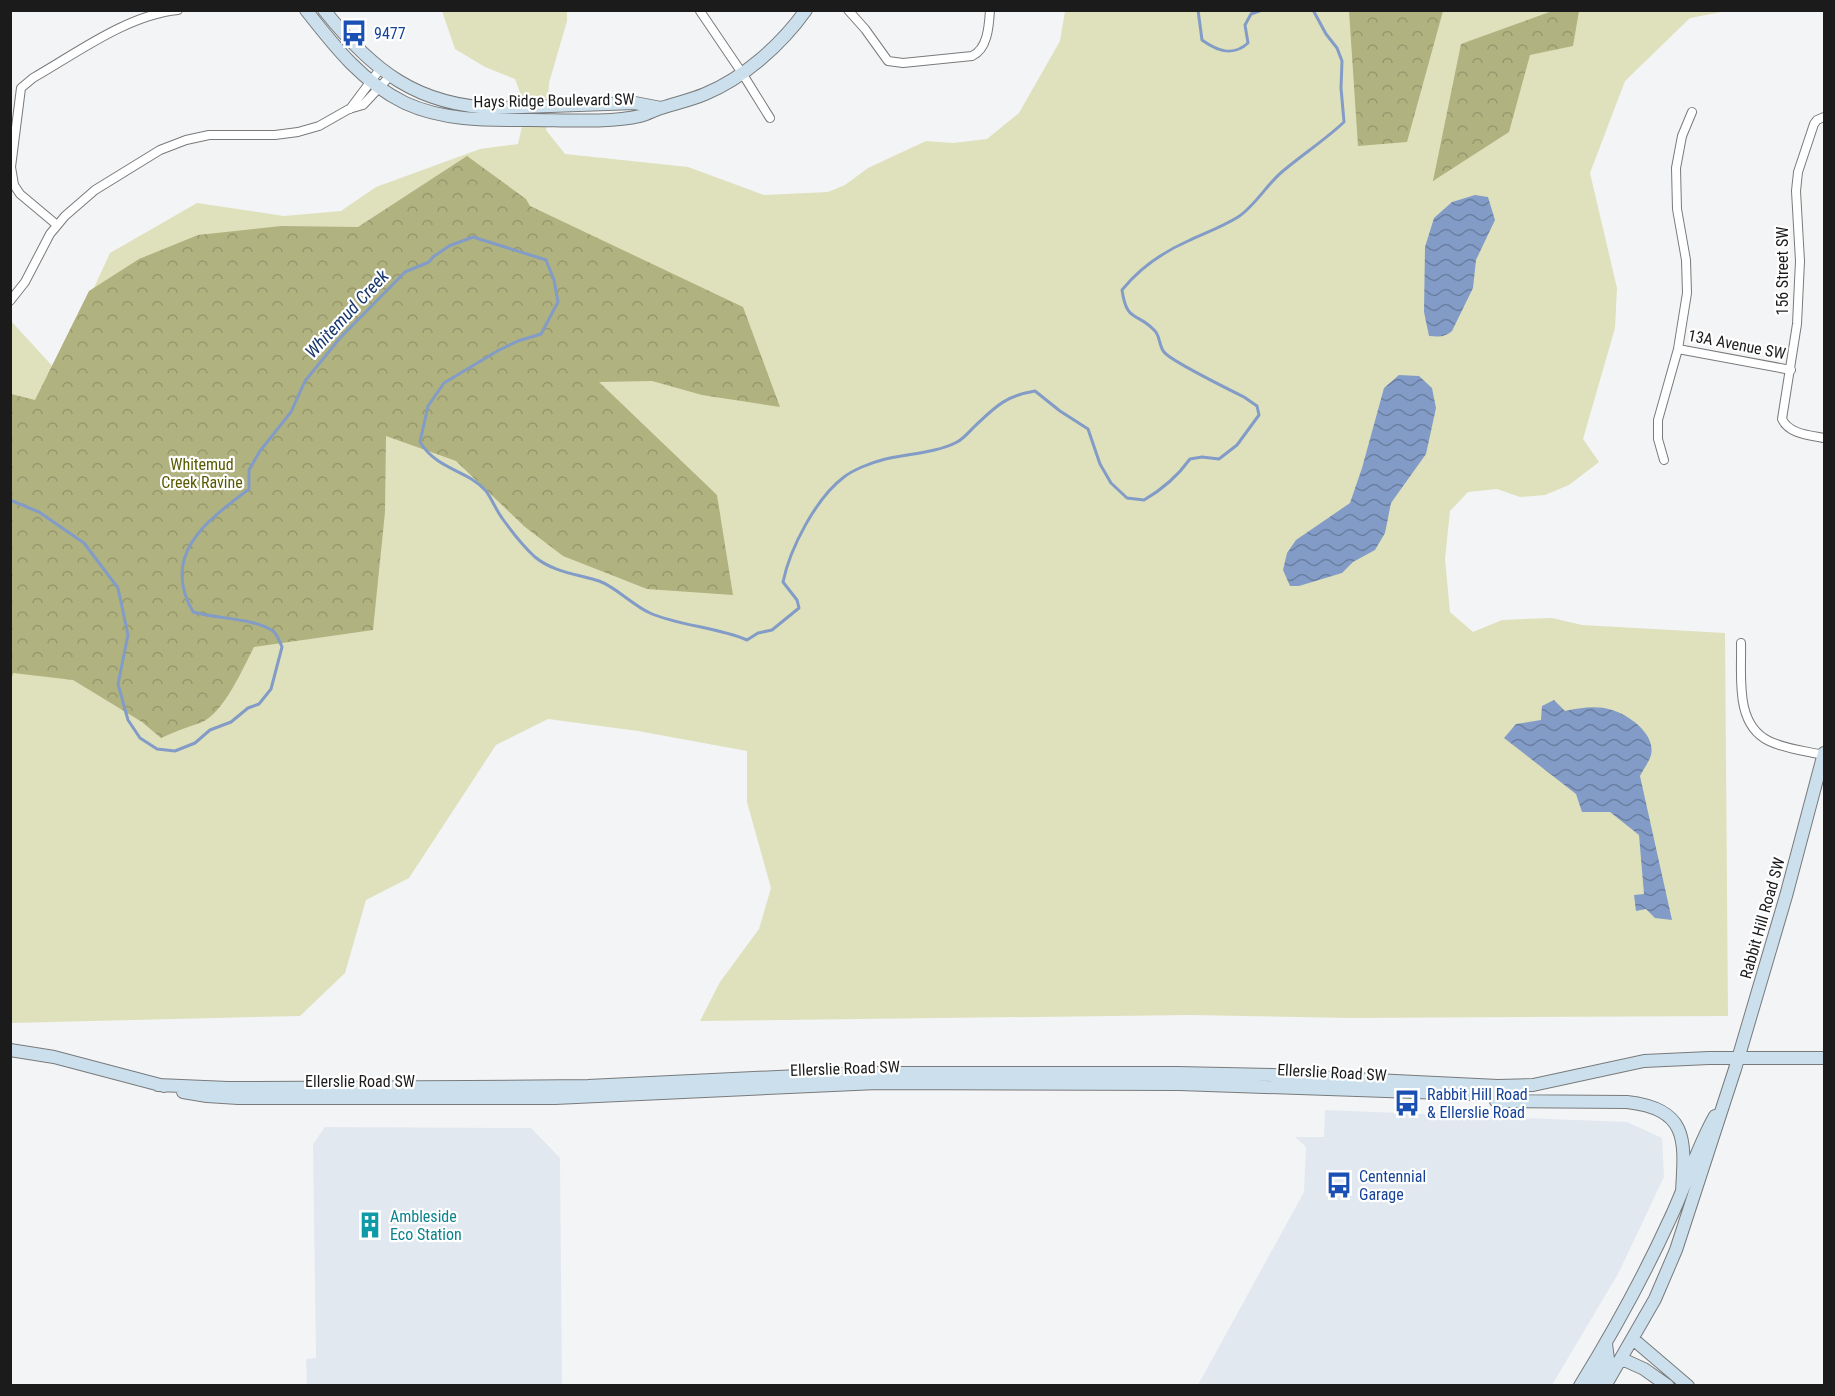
<svg xmlns="http://www.w3.org/2000/svg" width="1835" height="1396" viewBox="0 0 1835 1396" font-family="'Roboto Condensed',sans-serif">
	<style>
		.built { fill: #e2e8f0 }
		.green { fill: #dfe1bc }
		.forest { fill: url(#forest-crowns) }
		.water { fill: url(#water-waves) }
		.lines { fill: none; stroke-linecap: round; stroke-linejoin: round }
		.stream { stroke: #839cc7; stroke-width: 3 }
		.street-casing { stroke: #797a7b; stroke-width: 10 }
		.secondary-casing { stroke: #797a7b; stroke-width: 14 }
		.street { stroke: #fff; stroke-width: 8 }
		.secondary { stroke: #cbe0ec; stroke-width: 12 }
		.labels { text-anchor: middle; stroke-width: 4.5; stroke-linejoin: round; paint-order: stroke }
		.transit-label { font-size: 16px; fill: #164399; stroke: #fff; text-anchor: start }
		.street-label { font-size: 16px; fill: #1b1b1c; stroke: #fff }
		.park-label { font-size: 16px; fill: #595a00; stroke: #fff }
		.culture-label { font-size: 16px; fill: #0d838f; stroke: #fff; text-anchor: start }
		.water-label { font-size: 18px; font-style: italic; fill: #18376c; stroke: #fff }
	</style>
	<defs>
		<pattern id="forest-crowns" width="20" height="18" patternUnits="userSpaceOnUse" patternTransform="scale(1.5)"><rect width="20" height="18" fill="#b0b27f"/><path d="M2 6a3 3 0 1 1 6 0M12 15a3 3 0 1 1 6 0" fill="none" stroke="#97986d"/></pattern>
		<pattern id="water-waves" width="16" height="10" patternUnits="userSpaceOnUse" patternTransform="scale(1.5)"><rect width="16" height="10" fill="#839cc7"/><path d="M0 5q4-4 8 0t8 0" fill="none" stroke="#6a7ea1"/></pattern>
	</defs>
	<rect width="100%" height="100%" fill="#f3f4f6"/>
	<path class="built" d="M 1325,1110 L 1627,1122 L 1662,1138 L 1664,1177 L 1618,1274 L 1552,1385 L 1198,1385 L 1304,1192 L 1306,1147 L 1295,1137 L 1324,1137 Z
		M 325,1127 L 531,1128 L 560,1158 L 562,1385 L 307,1385 L 306,1359 L 316,1358 L 313,1144 Z"/>
	<path class="green" d="M 442,11 L 567,11 L 567,21 L 549,83 L 546,130 L 565,154 L 688,167 L 764,195 L 828,192 L 845,185 L 868,168 L 926,141 L 953,143 L 987,139 L 1019,113 L 1060,41 L 1065,11 L 1727,11 L 1690,18 L 1625,81 L 1590,173 L 1617,288 L 1615,328 L 1583,439 L 1599,462 L 1569,485 L 1545,495 L 1520,497 L 1497,489 L 1468,492 L 1450,511 L 1445,559 L 1450,612 L 1473,632 L 1502,620 L 1552,618 L 1582,625 L 1725,633 L 1728,1016 L 1349,1018 L 1190,1015 L 700,1021 L 720,982 L 759,929 L 771,888 L 747,802 L 747,751 L 638,731 L 548,719 L 496,745 L 409,878 L 366,900 L 345,973 L 300,1016 L 11,1023 L 11,321 L 56,370 L 110,253 L 197,203 L 284,216 L 341,211 L 376,187 L 480,149 L 518,144 L 526,109 L 515,79 L 485,67 L 455,49 Z"/>
	<path class="forest" d="M 1555,10 L 1579,11 L 1573,46 L 1530,55 L 1509,132 L 1433,181 L 1461,44 Z
		M 1349,11 L 1443,11 L 1407,142 L 1358,146 Z
		M 467,156 L 526,199 L 530,206 L 743,307 L 780,407 L 702,395 L 652,381 L 599,382 L 717,495 L 733,595 L 647,589 L 563,556 L 525,527 L 456,461 L 386,436 L 385,512 L 373,630 L 254,647 C 243,668 223,715 200,723 C 187,727 174,732 161,738 L 142,722 L 73,680 L 13,673 L 11,682 L 11,394 L 35,400 L 89,291 L 139,259 L 198,235 L 281,226 L 358,227 Z"/>
	<path class="water" d="M 1475,195 L 1488,197 L 1495,220 L 1476,260 L 1473,288 L 1452,331 C 1445,337 1439,337 1429,336 L 1424,312 L 1425,247 L 1434,218 L 1452,202 Z
		M 1399,375 L 1419,376 L 1432,388 L 1436,408 L 1426,454 L 1391,503 L 1385,533 L 1375,550 L 1353,562 L 1342,573 L 1299,586 L 1290,586 L 1283,570 L 1287,553 L 1296,540 L 1350,503 L 1362,468 L 1384,388 Z
		M 1554,700 L 1565,711 C 1579,708 1597,705 1612,710 C 1629,715 1656,734 1651,755 C 1649,762 1643,770 1640,776 L 1672,920 L 1655,918 L 1646,909 L 1636,911 L 1634,895 L 1644,894 L 1639,835 L 1610,812 L 1582,812 L 1576,794 L 1504,738 L 1516,724 L 1541,720 L 1542,706 Z"/>
	<g class="lines">
		<path class="stream" d="M 1198,10 L 1202,40 C 1217,51 1233,57 1248,43 L 1245,25 L 1251,14 L 1262,10
			M 10,500 L 39,512 L 84,543 L 118,588 L 128,635 L 118,684 L 128,720 L 140,738 L 157,749 L 175,751 L 195,743 L 210,730 L 231,722 L 248,708 L 259,704 L 271,689 L 282,647 C 280,642 277,634 273,631 C 254,618 217,619 193,612 C 160,554 207,521 249,489 L 249,470 L 260,451 L 291,412 L 305,381 L 340,338 L 405,272 L 429,262 L 433,257 L 449,246 L 473,237 L 546,260 L 554,280 L 558,302 L 541,334 L 518,341 L 499,350 L 444,383 L 428,406 L 420,442 C 437,470 468,470 486,491 C 492,499 496,510 502,518 C 512,532 523,546 535,557 C 553,572 577,574 599,581 C 616,587 632,605 650,613 C 679,626 717,627 747,640 L 758,633 L 772,630 L 799,608 L 797,600 L 783,582 C 790,548 816,498 844,477 C 853,470 870,463 882,460 C 904,454 937,453 957,442 C 963,439 969,432 974,427 C 995,407 1005,396 1035,391 L 1060,411 L 1088,429 L 1100,464 L 1111,483 L 1127,498 L 1144,500 C 1163,489 1177,477 1190,459 L 1202,457 L 1219,459 L 1237,445 L 1259,415 L 1257,406 L 1244,397 C 1230,390 1171,361 1164,352 C 1159,346 1160,336 1155,331 C 1137,311 1127,324 1122,290 C 1139,269 1163,252 1188,241 C 1205,233 1222,227 1238,217 C 1255,206 1267,184 1283,171 C 1303,154 1325,140 1344,122 L 1341,88 L 1342,61 L 1337,48 L 1326,34 L 1313,10"/>
		<g class="street-casing">
			<path id="street" d="M 848,10 L 865,29 L 888,61 L 903,63 L 972,56 C 988,49 989,25 990,10
				M 700,11 L 742,73 L 770,118
				M 350,109 L 380,69
				M 1824,117 L 1817,120 L 1814,124 L 1798,172 L 1796,191 L 1800,261 L 1797,324 L 1782,419 C 1789,434 1809,435 1824,438
				M 57,225 L 20,194 L 14,185 L 11,167 L 21,88 L 33,78 C 77,53 127,15 178,10
				M 10,301 L 25,282 L 50,234 L 65,216 L 95,190 L 160,150 L 186,140 L 209,135 L 275,135 L 298,132 L 319,126 L 349,109 L 363,105 L 390,76
				M 1678,349 L 1791,370
				M 1664,460 L 1658,439 L 1658,420 L 1678,349 L 1687,293 L 1686,260 L 1677,209 L 1676,168 L 1682,136 L 1692,112
				M 1741,643 C 1742,675 1734,724 1769,741 C 1785,749 1806,751 1824,755"/>
		</g>
		<g class="secondary-casing">
			<path id="secondary" d="M 306,10 C 335,47 362,82 405,103 C 444,121 488,120 531,120 C 562,120 611,123 640,116 C 648,114 654,110 661,108 C 676,103 691,100 705,94 C 745,77 781,45 806,10
				M 324,10 C 372,70 417,106 496,108 L 635,103 L 661,108
				M 10,1050 L 54,1057 L 164,1086
				M 158,1085 L 228,1088 L 469,1087 L 588,1086 L 861,1073 L 1177,1073 L 1272,1075 L 1498,1086 L 1533,1085 L 1644,1061 L 1709,1058 L 1824,1058
				M 183,1092 L 207,1096 L 238,1098 L 555,1098 L 877,1083 L 1179,1084 L 1502,1095 L 1518,1092
				M 1496,1101 L 1627,1102 C 1689,1109 1685,1141 1682,1191
				M 1633,1339 L 1688,1386
				M 1622,1359 L 1644,1369 L 1668,1386
				M 1580,1386 C 1613,1332 1643,1278 1669,1221 C 1686,1186 1696,1149 1715,1116
				M 1592,1386 L 1608,1359 L 1606,1344
				M 1605,1386 L 1655,1299 L 1676,1250 L 1735,1069 L 1786,896 L 1824,753"/>
		</g>
		<use href="#street" class="street"/>
		<use href="#secondary" class="secondary"/>
	</g>
	<defs>
		<g id="bus-bare" transform="scale(2.07)"><path d="M-5-6H5V4H4V6H2V4H-2V6H-4V4H-5ZM-3.5-4V0h7V-4ZM-3.5 1.2v1.5H-2V1.2ZM2 1.2v1.5H3.5V1.2Z" fill="#1a4fb4" stroke="#fff" stroke-width="2.5" paint-order="stroke"/></g>
		<g id="building-bare" transform="scale(2.07)"><path d="M-4-6H4V6H1V3H-1V6H-4ZM-2.5-4.3h1.7v1.8h-1.7ZM.8-4.3h1.7v1.8H.8ZM-2.5-1h1.7V.8h-1.7ZM.8-1h1.7V.8H.8Z" fill="#0f9aa8" stroke="#fff" stroke-width="2.5" paint-order="stroke"/></g>
	</defs>
	<g fill-rule="evenodd">
		<use href="#bus-bare" x="354" y="33"/>
		<use href="#bus-bare" x="1407" y="1103"/>
		<use href="#bus-bare" x="1339" y="1185"/>
		<use href="#building-bare" x="370" y="1225"/>
	</g>
	<g class="labels">
		<g class="transit-label">
			<text x="374" y="39">9477</text>
			<text x="1427" y="1100">Rabbit Hill Road<tspan x="1427" dy="18">&amp; Ellerslie Road</tspan></text>
			<text x="1359" y="1182">Centennial<tspan x="1359" dy="18">Garage</tspan></text>
		</g>
		<g class="street-label">
			<text transform="translate(554 100) rotate(-1)" y="6">Hays Ridge Boulevard SW</text>
			<text transform="translate(1782 271) rotate(-90)" y="6">156 Street SW</text>
			<text transform="translate(1737 344) rotate(11)" y="6">13A Avenue SW</text>
			<text transform="translate(1762 918) rotate(-74)" y="6">Rabbit Hill Road SW</text>
			<text transform="translate(845 1068) rotate(-2)" y="6">Ellerslie Road SW</text>
			<text transform="translate(1332 1072) rotate(3)" y="6">Ellerslie Road SW</text>
			<text x="360" y="1087">Ellerslie Road SW</text>
		</g>
		<g class="park-label">
			<text x="202" y="470">Whitemud<tspan x="202" dy="18">Creek Ravine</tspan></text>
		</g>
		<g class="culture-label">
			<text x="390" y="1222">Ambleside<tspan x="390" dy="18">Eco Station</tspan></text>
		</g>
		<g class="water-label">
			<text transform="translate(347 314) rotate(-47)" y="6">Whitemud Creek</text>
		</g>
	</g>
	<rect width="1835" height="1396" fill="none" stroke="#1b1b1c" stroke-width="24"/>
</svg>
